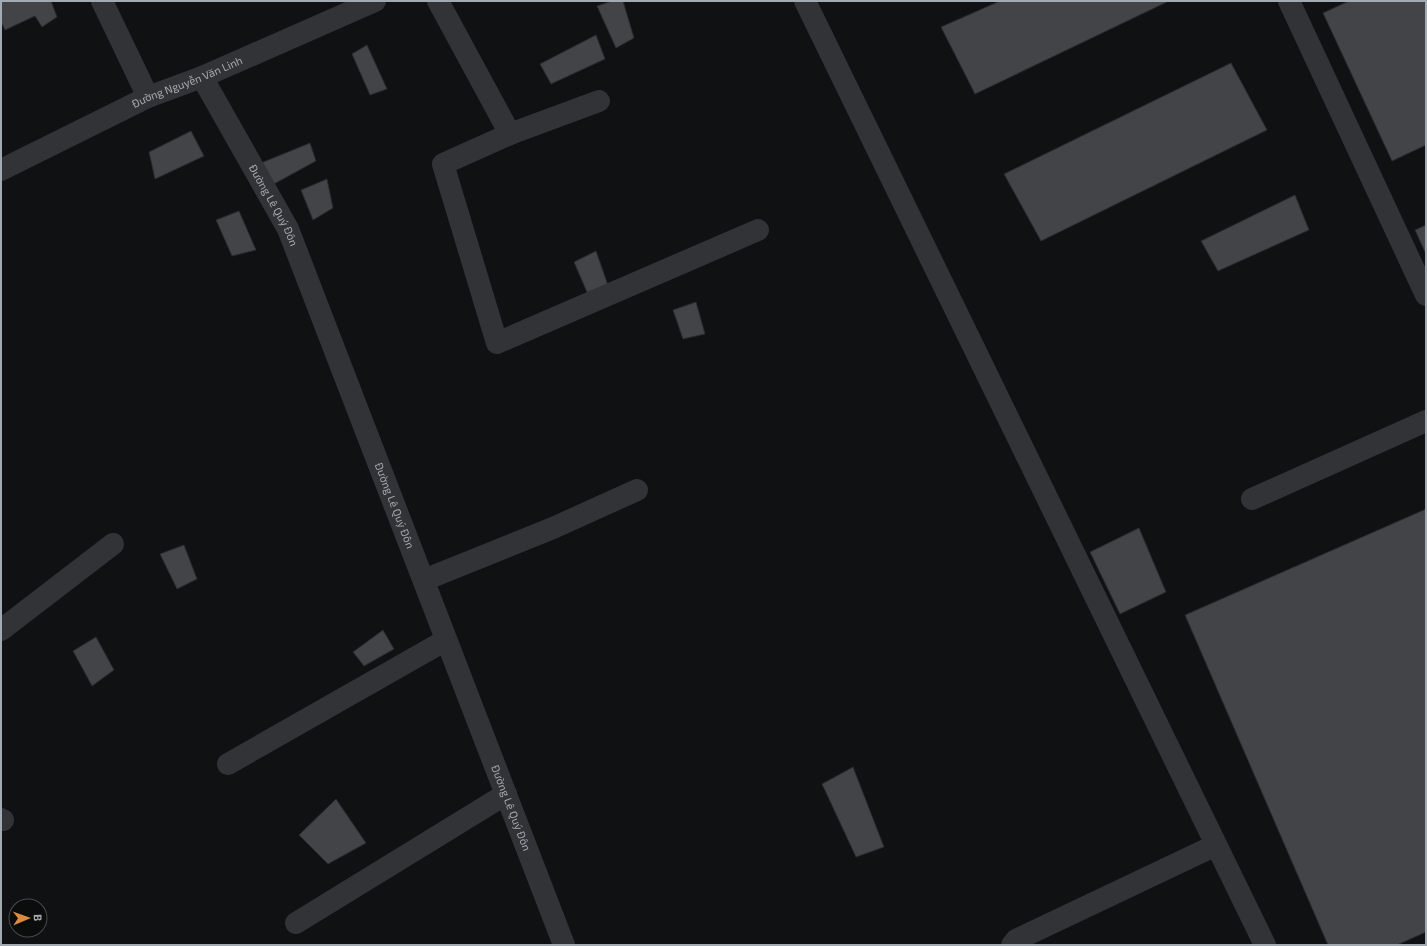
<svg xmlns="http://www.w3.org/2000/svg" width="1427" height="946" viewBox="0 0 1427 946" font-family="'Exo 2',sans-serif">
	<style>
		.building { fill: #424447; stroke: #2b2b2d }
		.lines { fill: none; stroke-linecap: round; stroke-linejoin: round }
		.minor { stroke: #323336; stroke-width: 22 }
		.labels { text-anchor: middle; stroke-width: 4; stroke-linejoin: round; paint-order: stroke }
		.street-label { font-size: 11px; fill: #a3aab1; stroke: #0b0c0c }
	</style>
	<rect width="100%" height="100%" fill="#101112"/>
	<path class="building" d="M 1,1 L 51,1 L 57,17 L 42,27 L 35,16 L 5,30 L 1,22 Z
		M 612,1 L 623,1 L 634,38 L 616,48 L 597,6 Z
		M 1000,1 L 1169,1 L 975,94 L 941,27 Z
		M 1349,1 L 1426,1 L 1426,145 L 1392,161 L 1323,13 Z
		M 596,35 L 605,59 L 551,84 L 540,64 Z
		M 367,45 L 387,89 L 370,95 L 352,54 Z
		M 1231,63 L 1267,130 L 1041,241 L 1004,174 Z
		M 191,131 L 204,156 L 155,179 L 149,152 Z
		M 310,143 L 316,161 L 272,185 L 261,163 Z
		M 327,179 L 333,208 L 313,220 L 301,190 Z
		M 1295,195 L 1309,230 L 1218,271 L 1201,241 Z
		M 239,211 L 256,250 L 232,256 L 216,220 Z
		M 1426,225 L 1426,254 L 1415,230 Z
		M 596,251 L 609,288 L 590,299 L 574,262 Z
		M 696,302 L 705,334 L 683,339 L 673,310 Z
		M 1426,509 L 1426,932 L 1397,945 L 1328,945 L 1185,615 Z
		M 1139,528 L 1166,592 L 1120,614 L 1090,552 Z
		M 184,545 L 197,579 L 177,589 L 160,554 Z
		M 383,630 L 394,649 L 364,666 L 353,652 Z
		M 96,637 L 114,670 L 92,686 L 73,651 Z
		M 853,767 L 884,847 L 856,857 L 822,784 Z
		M 336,799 L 366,843 L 328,864 L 299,835 Z"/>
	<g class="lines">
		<g class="minor">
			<path d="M 102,1 L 148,97"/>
			<path d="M 438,1 L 510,134"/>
			<path d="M 805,1 L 1265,945"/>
			<path d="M 1289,1 L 1426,295"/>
			<path id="s1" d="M 202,77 L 288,229 L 564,945"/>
			<path d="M 599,101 L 510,134 L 443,164 L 497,343 L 758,230"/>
			<path id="s2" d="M 1,170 L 148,97 L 202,77 L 375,1"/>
			<path d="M 1252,499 L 1426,421"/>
			<path d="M 424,580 L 553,528 L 637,490"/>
			<path d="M 1,630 L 113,544"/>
			<path d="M 228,764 L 446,640"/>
			<path d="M 1,819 L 3,820"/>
			<path d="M 296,923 L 506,794"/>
			<path d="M 1012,945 L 1016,940 L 1216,845"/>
		</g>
	</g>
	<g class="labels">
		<g class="street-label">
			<text dy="4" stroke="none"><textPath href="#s2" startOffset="206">Đường Nguyễn Văn Linh</textPath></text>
			<text dy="4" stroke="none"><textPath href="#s1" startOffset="147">Đường Lê Quý Đôn</textPath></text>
			<text dy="4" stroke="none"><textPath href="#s1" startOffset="471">Đường Lê Quý Đôn</textPath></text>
			<text dy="4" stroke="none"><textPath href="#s1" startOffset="795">Đường Lê Quý Đôn</textPath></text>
		</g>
	</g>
	<rect width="1427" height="946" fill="none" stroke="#a3aab1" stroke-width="4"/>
	<g transform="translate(28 918) rotate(88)"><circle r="19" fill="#0b0c0c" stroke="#484b4e"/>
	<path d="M0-3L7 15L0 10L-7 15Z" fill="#db8b3f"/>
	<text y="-6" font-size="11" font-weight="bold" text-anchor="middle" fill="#a3aab1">B</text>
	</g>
</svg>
